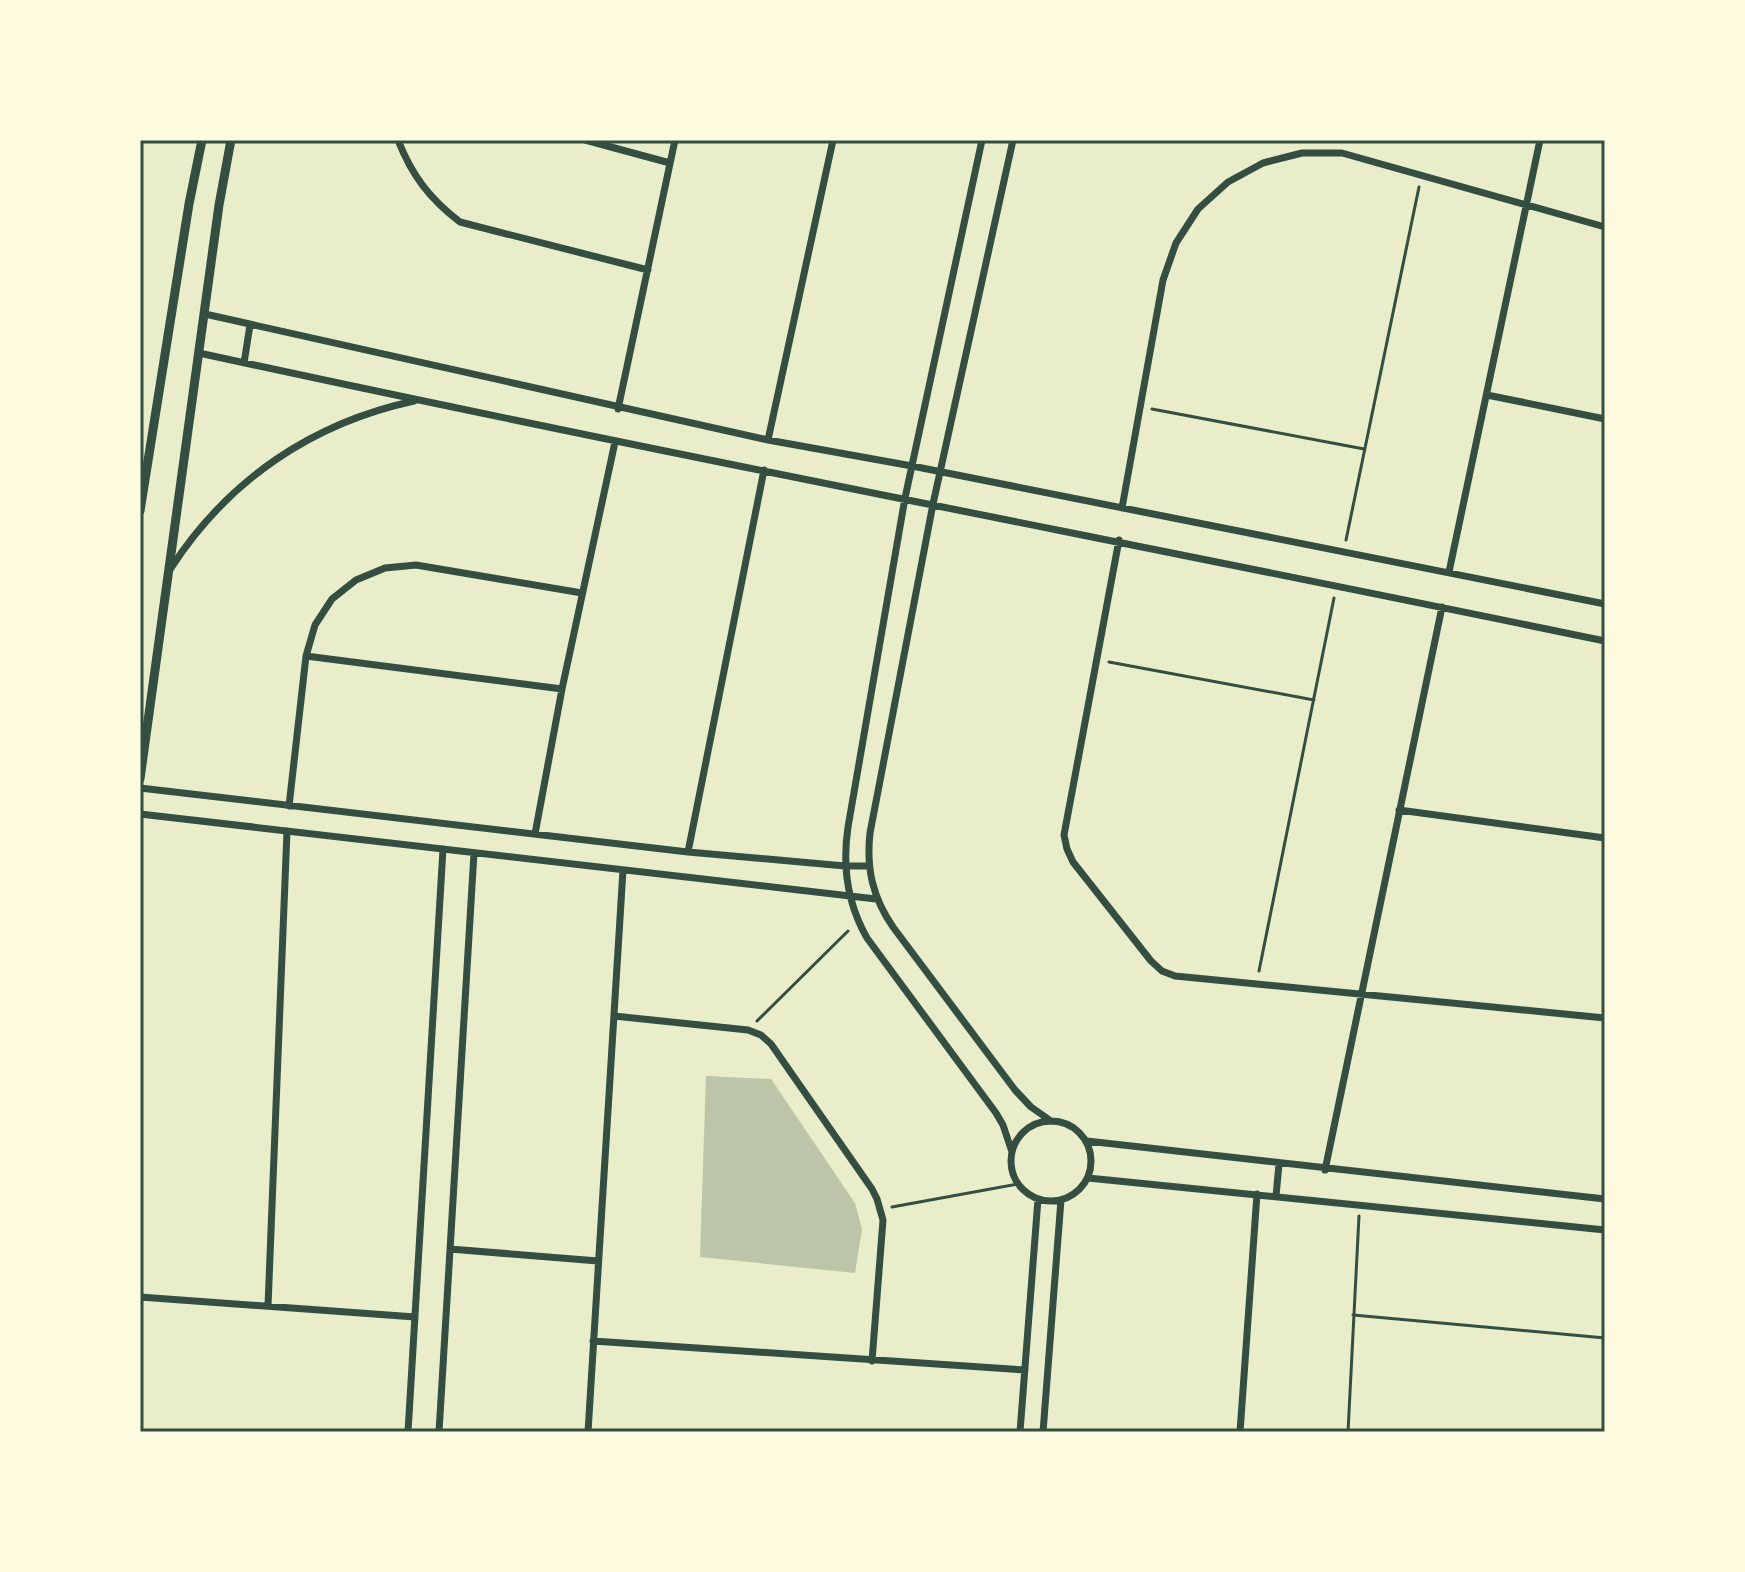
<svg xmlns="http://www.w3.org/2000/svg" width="1745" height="1572" viewBox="0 0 1745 1572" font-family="Figtree,sans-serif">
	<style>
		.building { fill: #bcc5a7 }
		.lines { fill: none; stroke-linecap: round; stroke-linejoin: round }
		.path { stroke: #344e41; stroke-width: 3 }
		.minor { stroke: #344e41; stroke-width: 7 }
		.tertiary { stroke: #344e41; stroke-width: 9 }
		.neatline { fill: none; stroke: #344e41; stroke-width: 3 }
	</style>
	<rect width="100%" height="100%" fill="#e9edc9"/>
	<path class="building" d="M 706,1076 L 771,1079 L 855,1203 L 862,1229 L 855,1273 L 700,1257 Z"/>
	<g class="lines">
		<path class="path" d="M 1152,409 L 1364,449
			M 1346,540 L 1419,187
			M 1109,662 L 1314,700
			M 1259,971 L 1334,598
			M 757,1021 L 848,931
			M 892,1207 L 1018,1184
			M 1353,1315 L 1605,1338
			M 1348,1432 L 1359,1216"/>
		<path class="minor" d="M 398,140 C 412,176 430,199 460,222 L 648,270
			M 585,140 L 670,163
			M 982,140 L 905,498 L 848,827 C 842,867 847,903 867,938 L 996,1113 L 1003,1125 L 1012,1152
			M 1013,140 L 933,504 L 870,833 C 866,869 873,898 893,927 L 1015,1090 L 1031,1107 L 1051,1121
			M 205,314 L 768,440 L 912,466 L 1605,604
			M 199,353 C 667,455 1137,544 1605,641
			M 244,363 L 250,325
			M 1487,395 L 1605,419
			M 618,409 L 675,140
			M 768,440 L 833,140
			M 1122,508 L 1163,280 L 1176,243 L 1198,209 L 1228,182 L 1263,163 L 1302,153 L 1342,153 L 1605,227
			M 1119,540 L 1064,835 L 1067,849 L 1073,862 L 1151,961 L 1162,971 L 1175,976 L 1605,1018
			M 171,568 C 228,480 312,423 414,401
			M 1449,572 L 1540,140
			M 306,656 L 562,689
			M 140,788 L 688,852 L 845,866 L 868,866
			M 289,806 L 306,656 L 315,625 L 332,599 L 356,580 L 385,568 L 416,565 L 582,593
			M 1399,810 L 1605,838
			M 140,814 L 876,899
			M 535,834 L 562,689 L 615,442
			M 688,852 L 764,470
			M 614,1016 L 748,1030 L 761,1035 L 771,1044 L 872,1189 L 877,1199 L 883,1220 L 872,1361
			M1011 1161a40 40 0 1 1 80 0a40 40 0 1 1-80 0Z
			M 1087,1141 L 1605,1199
			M 1325,1170 L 1442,607
			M 1088,1178 L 1605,1230
			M 1276,1196 L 1279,1164
			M 450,1249 L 598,1261
			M 140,1297 L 415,1317
			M 268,1306 L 287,831
			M 593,1341 L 1025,1370
			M 408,1432 L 443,849
			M 439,1432 L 474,853
			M 588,1432 L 623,870
			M 1020,1432 L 1038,1199
			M 1043,1432 L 1061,1200
			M 1240,1432 L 1257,1194"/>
		<path class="tertiary" d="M 140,511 L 189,204 L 202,140
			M 140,779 L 219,205 L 231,140"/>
	</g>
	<rect width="1745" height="1572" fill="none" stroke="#fefae0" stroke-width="284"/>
	<rect x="142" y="142" width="1461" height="1288" class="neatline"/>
</svg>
